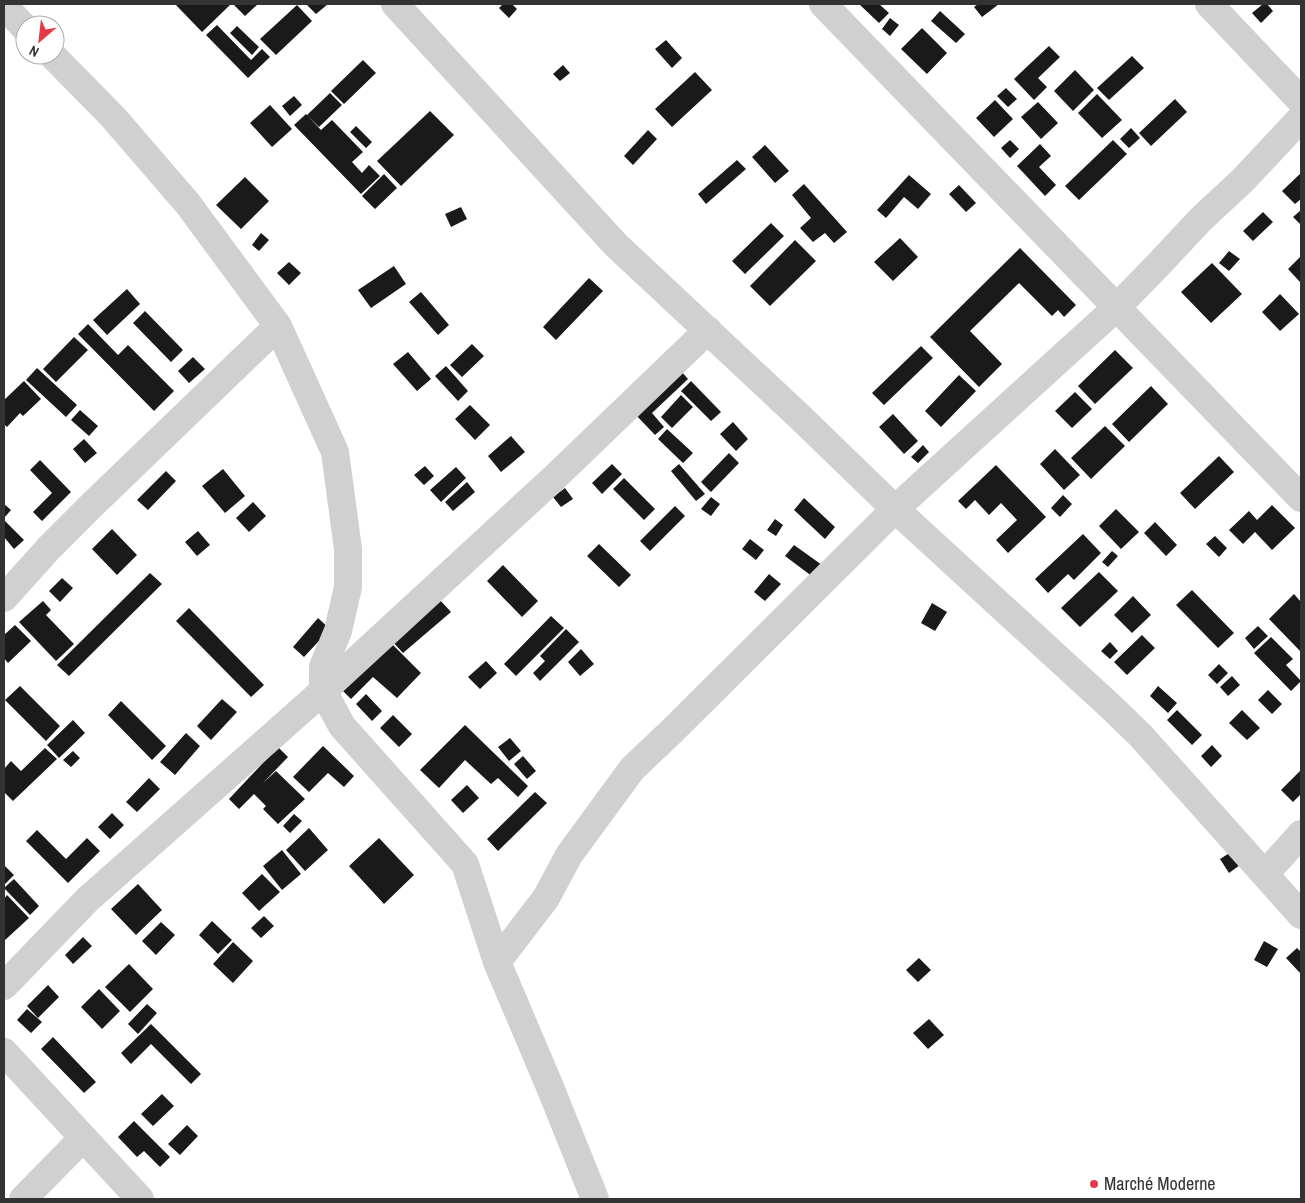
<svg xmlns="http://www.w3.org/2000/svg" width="1305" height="1203" viewBox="0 0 1305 1203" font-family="'Archivo Narrow',sans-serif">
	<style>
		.building { fill: #1a1a1a }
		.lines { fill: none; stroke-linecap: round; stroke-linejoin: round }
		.minor { stroke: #d0d0d0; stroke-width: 28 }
		.poi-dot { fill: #e63946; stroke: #fff; stroke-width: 2 }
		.labels { text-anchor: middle; stroke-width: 5; stroke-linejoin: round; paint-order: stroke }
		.poi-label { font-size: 18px; fill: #333; stroke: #fff; text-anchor: start }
	</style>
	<rect width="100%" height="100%" fill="#fff"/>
	<path class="building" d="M 175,4 L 229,4 L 230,5 L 202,32 Z
		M 233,4 L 258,4 L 245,16 Z
		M 306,4 L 328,4 L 316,14 Z
		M 503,4 L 512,4 L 517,9 L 509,18 L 499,8 Z
		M 859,4 L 879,4 L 889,13 L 879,23 Z
		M 978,4 L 999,4 L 982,17 L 974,7 Z
		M 1263,4 L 1267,4 L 1273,11 L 1261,23 L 1252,13 Z
		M 297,5 L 312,21 L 276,55 L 260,39 Z
		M 940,11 L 965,34 L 956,43 L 931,21 Z
		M 890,18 L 899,25 L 890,36 L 882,29 Z
		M 217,25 L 251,60 L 262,49 L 270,57 L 248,78 L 206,35 Z
		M 237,26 L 259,47 L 252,55 L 230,33 Z
		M 922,28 L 947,53 L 927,74 L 901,49 Z
		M 666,40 L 682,58 L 672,68 L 655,49 Z
		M 1049,46 L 1060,57 L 1038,78 L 1047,87 L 1034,100 L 1014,79 Z
		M 1132,56 L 1144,68 L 1109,100 L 1097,88 Z
		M 363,60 L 376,73 L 344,104 L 331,91 Z
		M 563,65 L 570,73 L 560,81 L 553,74 Z
		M 1075,70 L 1094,90 L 1073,111 L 1054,91 Z
		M 695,72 L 712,90 L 672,127 L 655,109 Z
		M 1006,88 L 1017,99 L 1008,107 L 997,96 Z
		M 330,93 L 342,105 L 319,127 L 307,115 Z
		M 1097,94 L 1122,120 L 1102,138 L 1078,113 Z
		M 294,96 L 302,105 L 290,116 L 282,106 Z
		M 1175,99 L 1187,112 L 1151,146 L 1139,133 Z
		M 995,100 L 1013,119 L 994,137 L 976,118 Z
		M 1038,102 L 1058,123 L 1041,139 L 1021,117 Z
		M 270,105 L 292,129 L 272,147 L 250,123 Z
		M 430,111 L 454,135 L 401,186 L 377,161 Z
		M 306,114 L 321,130 L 332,120 L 363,152 L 352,162 L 362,173 L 369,165 L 380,176 L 361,194 L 294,125 Z
		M 356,126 L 372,142 L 366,148 L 350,132 Z
		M 1131,128 L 1140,138 L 1129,148 L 1120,139 Z
		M 648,130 L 657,139 L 633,165 L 624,156 Z
		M 1010,140 L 1019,149 L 1010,158 L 1001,148 Z
		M 1113,140 L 1127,154 L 1079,200 L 1065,186 Z
		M 1040,144 L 1051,156 L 1039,167 L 1056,185 L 1045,196 L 1017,166 Z
		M 765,145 L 789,171 L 775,183 L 752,157 Z
		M 737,160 L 746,169 L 706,204 L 698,194 Z
		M 1301,173 L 1301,199 L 1295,204 L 1282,191 Z
		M 384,174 L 397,188 L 375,209 L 362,196 Z
		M 909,175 L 931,194 L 918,209 L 904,197 L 886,218 L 877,210 Z
		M 245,177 L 269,201 L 241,229 L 216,205 Z
		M 804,184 L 847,232 L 834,243 L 825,233 L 813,242 L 800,228 L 811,218 L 792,195 Z
		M 959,185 L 976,203 L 966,212 L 949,194 Z
		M 461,207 L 467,219 L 451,227 L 445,214 Z
		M 1301,210 L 1301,225 L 1293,217 Z
		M 1263,212 L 1273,222 L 1253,241 L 1243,231 Z
		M 771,223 L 784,236 L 745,274 L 732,261 Z
		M 261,233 L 269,240 L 259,251 L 252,245 Z
		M 900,238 L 918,257 L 893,281 L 874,262 Z
		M 795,240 L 816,261 L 770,306 L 750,286 Z
		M 1020,248 L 1076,305 L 1064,317 L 1058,310 L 1052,316 L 1019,283 L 970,331 L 1002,364 L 979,387 L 930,337 Z
		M 1229,251 L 1240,259 L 1229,271 L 1219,263 Z
		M 1301,256 L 1301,280 L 1300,282 L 1288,269 Z
		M 289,262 L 301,273 L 289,285 L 277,273 Z
		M 1212,263 L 1242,294 L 1211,323 L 1181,292 Z
		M 394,266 L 406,284 L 371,308 L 358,290 Z
		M 589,278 L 603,291 L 556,340 L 543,327 Z
		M 127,289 L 140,304 L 107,335 L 93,320 Z
		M 421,292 L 449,325 L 438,335 L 409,302 Z
		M 1280,294 L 1299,314 L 1280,331 L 1262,312 Z
		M 145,311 L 183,350 L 171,362 L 133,323 Z
		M 88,324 L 118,355 L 128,345 L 174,391 L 154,411 L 78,334 Z
		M 74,337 L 88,350 L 56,382 L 43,369 Z
		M 472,344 L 484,356 L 462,377 L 450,365 Z
		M 921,346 L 933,358 L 884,405 L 872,393 Z
		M 1115,350 L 1133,368 L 1095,404 L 1078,386 Z
		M 408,352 L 431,379 L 417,391 L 393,364 Z
		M 193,357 L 205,369 L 189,383 L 178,371 Z
		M 446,366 L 468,391 L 458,401 L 435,376 Z
		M 37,368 L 77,405 L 66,417 L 26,380 Z
		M 681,371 L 688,379 L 652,413 L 664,427 L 655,435 L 635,414 Z
		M 959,375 L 976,391 L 941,427 L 925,411 Z
		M 24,381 L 41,399 L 23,416 L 20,413 L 7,427 L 4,424 L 4,400 Z
		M 691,381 L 721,412 L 711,421 L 681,391 Z
		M 1151,386 L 1168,404 L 1129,442 L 1112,424 Z
		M 1075,392 L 1092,409 L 1072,428 L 1055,411 Z
		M 681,395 L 693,407 L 672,428 L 661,417 Z
		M 470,405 L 490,425 L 475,440 L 455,419 Z
		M 80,410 L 98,426 L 89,436 L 71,420 Z
		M 893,414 L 918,441 L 904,454 L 879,427 Z
		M 733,422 L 748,439 L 736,451 L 720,434 Z
		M 1105,426 L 1125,446 L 1091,479 L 1071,458 Z
		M 667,429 L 693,453 L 683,463 L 658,439 Z
		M 511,436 L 525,452 L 501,472 L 488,456 Z
		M 84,439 L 97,453 L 85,463 L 73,449 Z
		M 923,445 L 929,452 L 918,463 L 911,457 Z
		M 1055,449 L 1080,475 L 1064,490 L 1040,464 Z
		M 729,453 L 739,463 L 711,492 L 701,482 Z
		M 1219,456 L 1234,472 L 1195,509 L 1180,493 Z
		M 40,460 L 71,492 L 42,521 L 33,512 L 52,493 L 30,470 Z
		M 612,464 L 622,474 L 602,494 L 592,483 Z
		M 679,464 L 705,494 L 696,501 L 671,471 Z
		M 996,465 L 1046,517 L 1008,553 L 996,540 L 1017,520 L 1001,503 L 989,515 L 975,500 L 966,509 L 958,501 Z
		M 425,466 L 434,476 L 424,485 L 414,475 Z
		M 456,467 L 466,478 L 441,502 L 430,490 Z
		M 223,469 L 245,496 L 225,513 L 202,486 Z
		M 166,471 L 176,481 L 148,510 L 137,500 Z
		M 624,478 L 655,509 L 644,520 L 613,489 Z
		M 467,482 L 475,492 L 453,511 L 445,502 Z
		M 565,488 L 573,499 L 561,507 L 553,497 Z
		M 1063,495 L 1072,504 L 1060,517 L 1051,508 Z
		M 711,497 L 720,504 L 711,516 L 701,509 Z
		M 804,498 L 835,527 L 825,539 L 794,510 Z
		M 253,502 L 266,516 L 249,532 L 236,518 Z
		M 4,504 L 11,510 L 4,518 Z
		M 1272,505 L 1295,528 L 1272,550 L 1255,532 L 1243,544 L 1229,530 L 1249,511 L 1257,520 Z
		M 675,506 L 685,516 L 650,551 L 640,541 Z
		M 1116,509 L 1139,532 L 1121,549 L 1099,526 Z
		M 775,519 L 783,525 L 776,536 L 767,530 Z
		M 4,520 L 24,540 L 14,549 L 4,537 Z
		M 1155,522 L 1177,545 L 1166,556 L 1144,533 Z
		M 112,529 L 137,555 L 117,575 L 92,549 Z
		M 198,531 L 210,545 L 197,556 L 185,542 Z
		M 1083,534 L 1101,553 L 1074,580 L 1068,574 L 1048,593 L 1035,579 Z
		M 1215,536 L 1227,548 L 1219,557 L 1206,544 Z
		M 750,539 L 764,550 L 756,560 L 742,549 Z
		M 599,544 L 631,575 L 619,587 L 587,556 Z
		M 794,545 L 822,565 L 813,577 L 785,556 Z
		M 1112,551 L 1118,556 L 1108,567 L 1102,562 Z
		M 503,565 L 538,601 L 522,617 L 487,581 Z
		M 1099,572 L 1118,591 L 1080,627 L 1061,608 Z
		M 150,573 L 162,584 L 69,676 L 57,665 Z
		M 769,574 L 781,584 L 765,601 L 754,592 Z
		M 62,578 L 73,588 L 60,602 L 49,591 Z
		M 1192,590 L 1234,633 L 1218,648 L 1176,605 Z
		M 1294,594 L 1301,602 L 1301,652 L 1269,619 Z
		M 1133,596 L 1151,615 L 1132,633 L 1114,615 Z
		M 439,599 L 451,612 L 403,653 L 391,640 Z
		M 43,601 L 51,610 L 46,615 L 74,644 L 56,661 L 19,622 Z
		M 932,603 L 947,612 L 935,631 L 921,623 Z
		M 189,608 L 264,685 L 251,697 L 176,621 Z
		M 551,616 L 564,628 L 516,676 L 504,664 Z
		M 318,618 L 330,629 L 304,657 L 293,647 Z
		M 15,625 L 31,641 L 8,663 L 4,658 L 4,635 Z
		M 1258,626 L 1268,636 L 1254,649 L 1245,638 Z
		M 566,629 L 579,642 L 540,681 L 533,673 L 545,661 L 540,656 Z
		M 1142,635 L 1155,648 L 1127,675 L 1114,662 Z
		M 1271,637 L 1293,659 L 1286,665 L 1301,681 L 1291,691 L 1254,653 Z
		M 390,642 L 421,673 L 397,698 L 373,677 L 351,699 L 343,691 Z
		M 1110,642 L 1118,651 L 1110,659 L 1101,651 Z
		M 581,649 L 594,664 L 580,676 L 568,662 Z
		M 486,661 L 497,673 L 480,689 L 468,677 Z
		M 1219,664 L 1228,673 L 1217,684 L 1208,675 Z
		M 1232,676 L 1240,685 L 1228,696 L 1220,687 Z
		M 20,686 L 60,726 L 46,741 L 5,700 Z
		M 1158,686 L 1177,703 L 1168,713 L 1150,696 Z
		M 1268,690 L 1282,704 L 1272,714 L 1258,700 Z
		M 366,694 L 382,711 L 372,721 L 356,704 Z
		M 222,699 L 237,712 L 211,740 L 197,726 Z
		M 121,701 L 166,746 L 152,760 L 108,715 Z
		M 1177,710 L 1202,735 L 1192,745 L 1167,720 Z
		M 1242,710 L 1260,728 L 1247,740 L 1229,723 Z
		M 393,715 L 412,734 L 399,747 L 380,728 Z
		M 73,720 L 85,733 L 59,758 L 47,745 Z
		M 465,725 L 528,786 L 518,797 L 498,778 L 491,784 L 465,760 L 439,788 L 420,770 Z
		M 186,733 L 200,746 L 175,775 L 160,762 Z
		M 510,738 L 521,751 L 509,761 L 498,747 Z
		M 1212,745 L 1222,756 L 1211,767 L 1201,756 Z
		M 323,746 L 354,776 L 344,787 L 328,773 L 309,792 L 293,777 Z
		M 278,747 L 288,757 L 263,783 L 276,771 L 305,799 L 278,824 L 263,809 L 266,806 L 254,794 L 239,809 L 229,799 Z
		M 45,748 L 57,759 L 13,801 L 4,792 L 4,769 L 11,761 L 21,771 Z
		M 73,751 L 80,758 L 71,767 L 63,760 Z
		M 523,756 L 536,771 L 527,779 L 514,764 Z
		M 1301,770 L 1301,794 L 1293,802 L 1281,790 Z
		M 149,778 L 160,789 L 137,812 L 126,802 Z
		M 467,785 L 479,798 L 463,813 L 451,800 Z
		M 535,792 L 547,803 L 498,851 L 487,839 Z
		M 112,813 L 124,825 L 110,839 L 98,827 Z
		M 294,814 L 302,821 L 290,833 L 283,826 Z
		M 309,828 L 328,850 L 305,871 L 286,850 Z
		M 37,830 L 66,859 L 87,838 L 100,851 L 68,883 L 26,841 Z
		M 379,838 L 414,875 L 384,904 L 349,866 Z
		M 282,850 L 301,874 L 282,890 L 263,866 Z
		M 1231,852 L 1240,865 L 1229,873 L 1220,859 Z
		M 4,865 L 14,875 L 4,885 Z
		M 262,874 L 280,892 L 259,911 L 242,893 Z
		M 14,879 L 39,906 L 30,915 L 4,888 Z
		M 138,884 L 162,910 L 136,935 L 111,909 Z
		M 7,895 L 29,918 L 4,941 L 4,899 Z
		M 264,916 L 274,926 L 261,938 L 251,928 Z
		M 212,921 L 232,940 L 218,954 L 199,935 Z
		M 161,922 L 175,935 L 156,955 L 142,941 Z
		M 83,937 L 92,946 L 73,964 L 65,955 Z
		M 1264,941 L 1278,949 L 1267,967 L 1254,960 Z
		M 233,942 L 253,961 L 233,983 L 213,964 Z
		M 1297,948 L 1301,952 L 1301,974 L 1286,958 Z
		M 919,958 L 931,970 L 918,982 L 906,970 Z
		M 129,964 L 153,989 L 130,1012 L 105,987 Z
		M 48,985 L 59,997 L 38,1018 L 27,1006 Z
		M 99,989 L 120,1011 L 102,1029 L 81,1007 Z
		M 147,1004 L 157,1013 L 138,1034 L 128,1024 Z
		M 27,1009 L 42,1022 L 31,1033 L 17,1020 Z
		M 929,1019 L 944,1035 L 928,1049 L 913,1033 Z
		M 151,1024 L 201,1074 L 191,1084 L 151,1044 L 131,1064 L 121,1053 Z
		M 53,1037 L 96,1082 L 84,1093 L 41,1049 Z
		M 162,1094 L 174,1106 L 153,1126 L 141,1114 Z
		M 134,1121 L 170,1157 L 160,1167 L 144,1151 L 137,1157 L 118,1137 Z
		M 187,1125 L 198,1136 L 180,1155 L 168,1144 Z"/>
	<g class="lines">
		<path class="minor" d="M 395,4 L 616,245 L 801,418 L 895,509 L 1109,705 L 1141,736 L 1301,915
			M 823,4 L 1301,498
			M 1209,4 L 1301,101
			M 4,6 L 25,28
			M 52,55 L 113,117 L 188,204 L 278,326 L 335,452 L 348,549 L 348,587 L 338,631 L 323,667 L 323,691 L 342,726 L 465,864 L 497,962 L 550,1087 L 595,1199
			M 4,598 L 49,548 L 92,505 L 278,326
			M 1265,874 L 1301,834
			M 497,962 L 546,898 L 569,855 L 632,769 L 671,732 L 895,509 L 1116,308 L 1158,265 L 1201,219 L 1243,180 L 1301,118
			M 4,986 L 87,900 L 323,691 L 554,478 L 708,330
			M 4,1052 L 140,1199
			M 23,1199 L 83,1138"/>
	</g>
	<circle class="poi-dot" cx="1094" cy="1184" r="5"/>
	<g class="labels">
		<g class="poi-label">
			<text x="1104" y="1190">Marché Moderne</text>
		</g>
	</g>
	<rect width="1305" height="1203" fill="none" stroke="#333333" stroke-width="10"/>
	<g transform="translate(40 40) rotate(208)"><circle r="24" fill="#ffffff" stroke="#adadad"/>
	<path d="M0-4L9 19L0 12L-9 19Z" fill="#e63946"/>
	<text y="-8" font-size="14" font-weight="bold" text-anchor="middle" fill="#333333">N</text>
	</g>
</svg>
